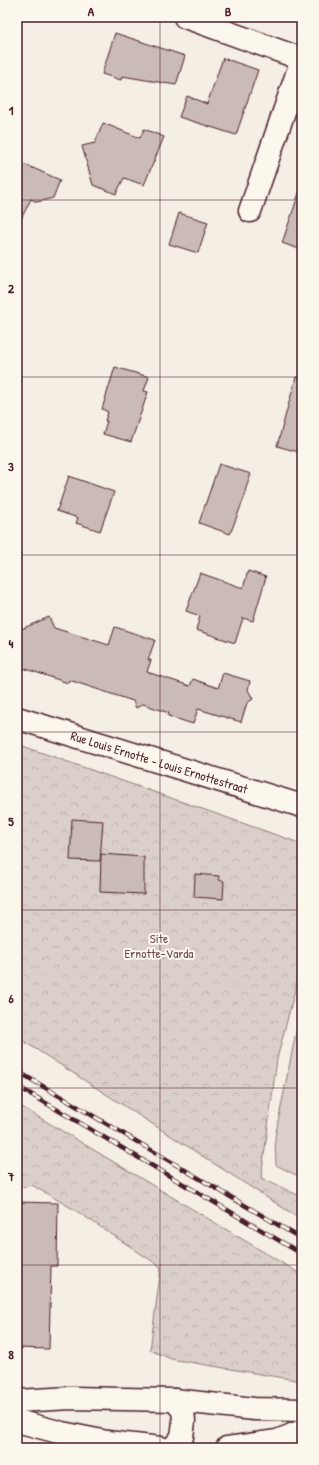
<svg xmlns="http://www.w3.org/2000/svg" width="319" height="1465" viewBox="0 0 319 1465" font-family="'Patrick Hand',sans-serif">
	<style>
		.forest { fill: url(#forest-crowns); stroke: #92787a }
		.garden { fill: #dbd0c9; stroke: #92787a }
		.building { fill: #cabbb6; stroke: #4a1f2b }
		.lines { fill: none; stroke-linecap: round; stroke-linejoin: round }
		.minor-casing { stroke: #4a1f2b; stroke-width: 25 }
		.minor { stroke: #fbf7ec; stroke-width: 22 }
		.rail-casing { stroke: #4a1f2b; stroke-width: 4.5 }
		.rail { stroke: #fbf7ec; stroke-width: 3; stroke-dasharray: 9; stroke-linecap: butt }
		.grid { fill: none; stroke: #4a1f2b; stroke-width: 1; stroke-opacity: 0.55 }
		.labels { text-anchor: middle; stroke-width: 4; stroke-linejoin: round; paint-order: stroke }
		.street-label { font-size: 13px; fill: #4a1f2b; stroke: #fbf7ec }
		.park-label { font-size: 13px; fill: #6e4b52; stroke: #fbf7ec }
		.neatline { fill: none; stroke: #4a1f2b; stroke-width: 1.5 }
		.grid-label { font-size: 13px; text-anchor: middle; font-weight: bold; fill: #4a1f2b }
	</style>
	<defs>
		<pattern id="forest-crowns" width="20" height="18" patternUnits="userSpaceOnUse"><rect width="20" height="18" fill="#dbd0c9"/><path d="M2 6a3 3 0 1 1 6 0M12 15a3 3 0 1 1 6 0" fill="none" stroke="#bdb2ad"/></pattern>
	</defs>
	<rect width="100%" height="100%" fill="#f4eee4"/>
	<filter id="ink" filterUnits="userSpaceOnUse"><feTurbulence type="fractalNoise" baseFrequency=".025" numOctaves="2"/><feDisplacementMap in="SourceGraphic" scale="8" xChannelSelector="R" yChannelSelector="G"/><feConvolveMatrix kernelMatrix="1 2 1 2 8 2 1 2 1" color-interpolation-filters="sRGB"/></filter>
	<g filter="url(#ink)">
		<path class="forest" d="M 17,744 L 302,844 L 302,963 L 277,1059 L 261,1178 L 302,1197 L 302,1220 L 17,1037 Z
			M 17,1104 L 302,1275 L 302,1381 L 171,1359 L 150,1350 L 161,1267 L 78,1212 L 32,1185 L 17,1188 Z"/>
		<path class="garden" d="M 302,1002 L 302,1178 L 276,1165 L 275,1137 Z"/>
		<path class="building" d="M 115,33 L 185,56 L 176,85 L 122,76 L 121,80 L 102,74 Z
			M 223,58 L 258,70 L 236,135 L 179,117 L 187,96 L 207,104 Z
			M 103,123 L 140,138 L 144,129 L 164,137 L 144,185 L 124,178 L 116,194 L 93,185 L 82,146 L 95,143 Z
			M 17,161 L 60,180 L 53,198 L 37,202 L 31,199 L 17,227 Z
			M 299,193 L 302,193 L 302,250 L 282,243 Z
			M 179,213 L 208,222 L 198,253 L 169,244 Z
			M 115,367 L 149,377 L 144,391 L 148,392 L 131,442 L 103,434 L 107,421 L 105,421 L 108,412 L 102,409 Z
			M 296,377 L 302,378 L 302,453 L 277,446 Z
			M 219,464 L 251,474 L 245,491 L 246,493 L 230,534 L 199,523 Z
			M 69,476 L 114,492 L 100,531 L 76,523 L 78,518 L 57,511 Z
			M 248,571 L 266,577 L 253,621 L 243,618 L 235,643 L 196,630 L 200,616 L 186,611 L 200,573 L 243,588 Z
			M 49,617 L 54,628 L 109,645 L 115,627 L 155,640 L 148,660 L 151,660 L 147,672 L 190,686 L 193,679 L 218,688 L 223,673 L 250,681 L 248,690 L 253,699 L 247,703 L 241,722 L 198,709 L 193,724 L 168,716 L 169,713 L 143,704 L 136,708 L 133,701 L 69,680 L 68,683 L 17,666 L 17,631 Z
			M 72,819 L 103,821 L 100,861 L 70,860 Z
			M 101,854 L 144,857 L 144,894 L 100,892 Z
			M 195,874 L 219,876 L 219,880 L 224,881 L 223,899 L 194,897 Z
			M 17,1202 L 58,1203 L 57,1266 L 51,1266 L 49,1349 L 17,1348 Z"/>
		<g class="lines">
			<g class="minor-casing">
				<g id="minor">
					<path d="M 185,17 L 302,59"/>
					<path d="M 250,211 L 302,59"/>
					<path id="s1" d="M 17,718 L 302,806"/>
					<path d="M 17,1401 L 71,1398 L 174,1400 L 254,1409 L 302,1410"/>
					<path d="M 17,1421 L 62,1433 L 107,1442 L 161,1448"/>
					<path d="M 173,1448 L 182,1437 L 184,1421 L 183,1410 L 174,1400"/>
					<path d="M 227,1448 L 277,1441 L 302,1431"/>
				</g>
			</g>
			<use href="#minor" class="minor"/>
			<g class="rail-casing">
				<path id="rail" d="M 17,1071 L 302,1239
					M 17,1086 L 302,1254"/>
			</g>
			<use href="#rail" class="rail"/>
		</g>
	</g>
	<path class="grid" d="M 160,17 L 160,1448M 17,200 L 302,200M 17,377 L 302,377M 17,555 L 302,555M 17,732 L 302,732M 17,910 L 302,910M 17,1088 L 302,1088M 17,1265 L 302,1265"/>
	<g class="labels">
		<g class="street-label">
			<text dy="5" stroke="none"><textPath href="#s1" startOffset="149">Rue Louis Ernotte - Louis Ernottestraat</textPath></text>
		</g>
		<g class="park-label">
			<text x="159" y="943">Site<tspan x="159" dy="15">Ernotte-Varda</tspan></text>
		</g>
	</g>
	<rect width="319" height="1465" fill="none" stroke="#fbf7ec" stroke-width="44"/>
	<rect x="22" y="22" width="275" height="1421" class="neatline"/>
	<g class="grid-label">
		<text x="91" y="16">A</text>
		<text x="228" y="16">B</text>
		<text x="11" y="115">1</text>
		<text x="11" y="293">2</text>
		<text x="11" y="471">3</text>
		<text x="11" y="648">4</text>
		<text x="11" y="826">5</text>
		<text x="11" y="1003">6</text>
		<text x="11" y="1181">7</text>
		<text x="11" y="1359">8</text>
	</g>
</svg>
